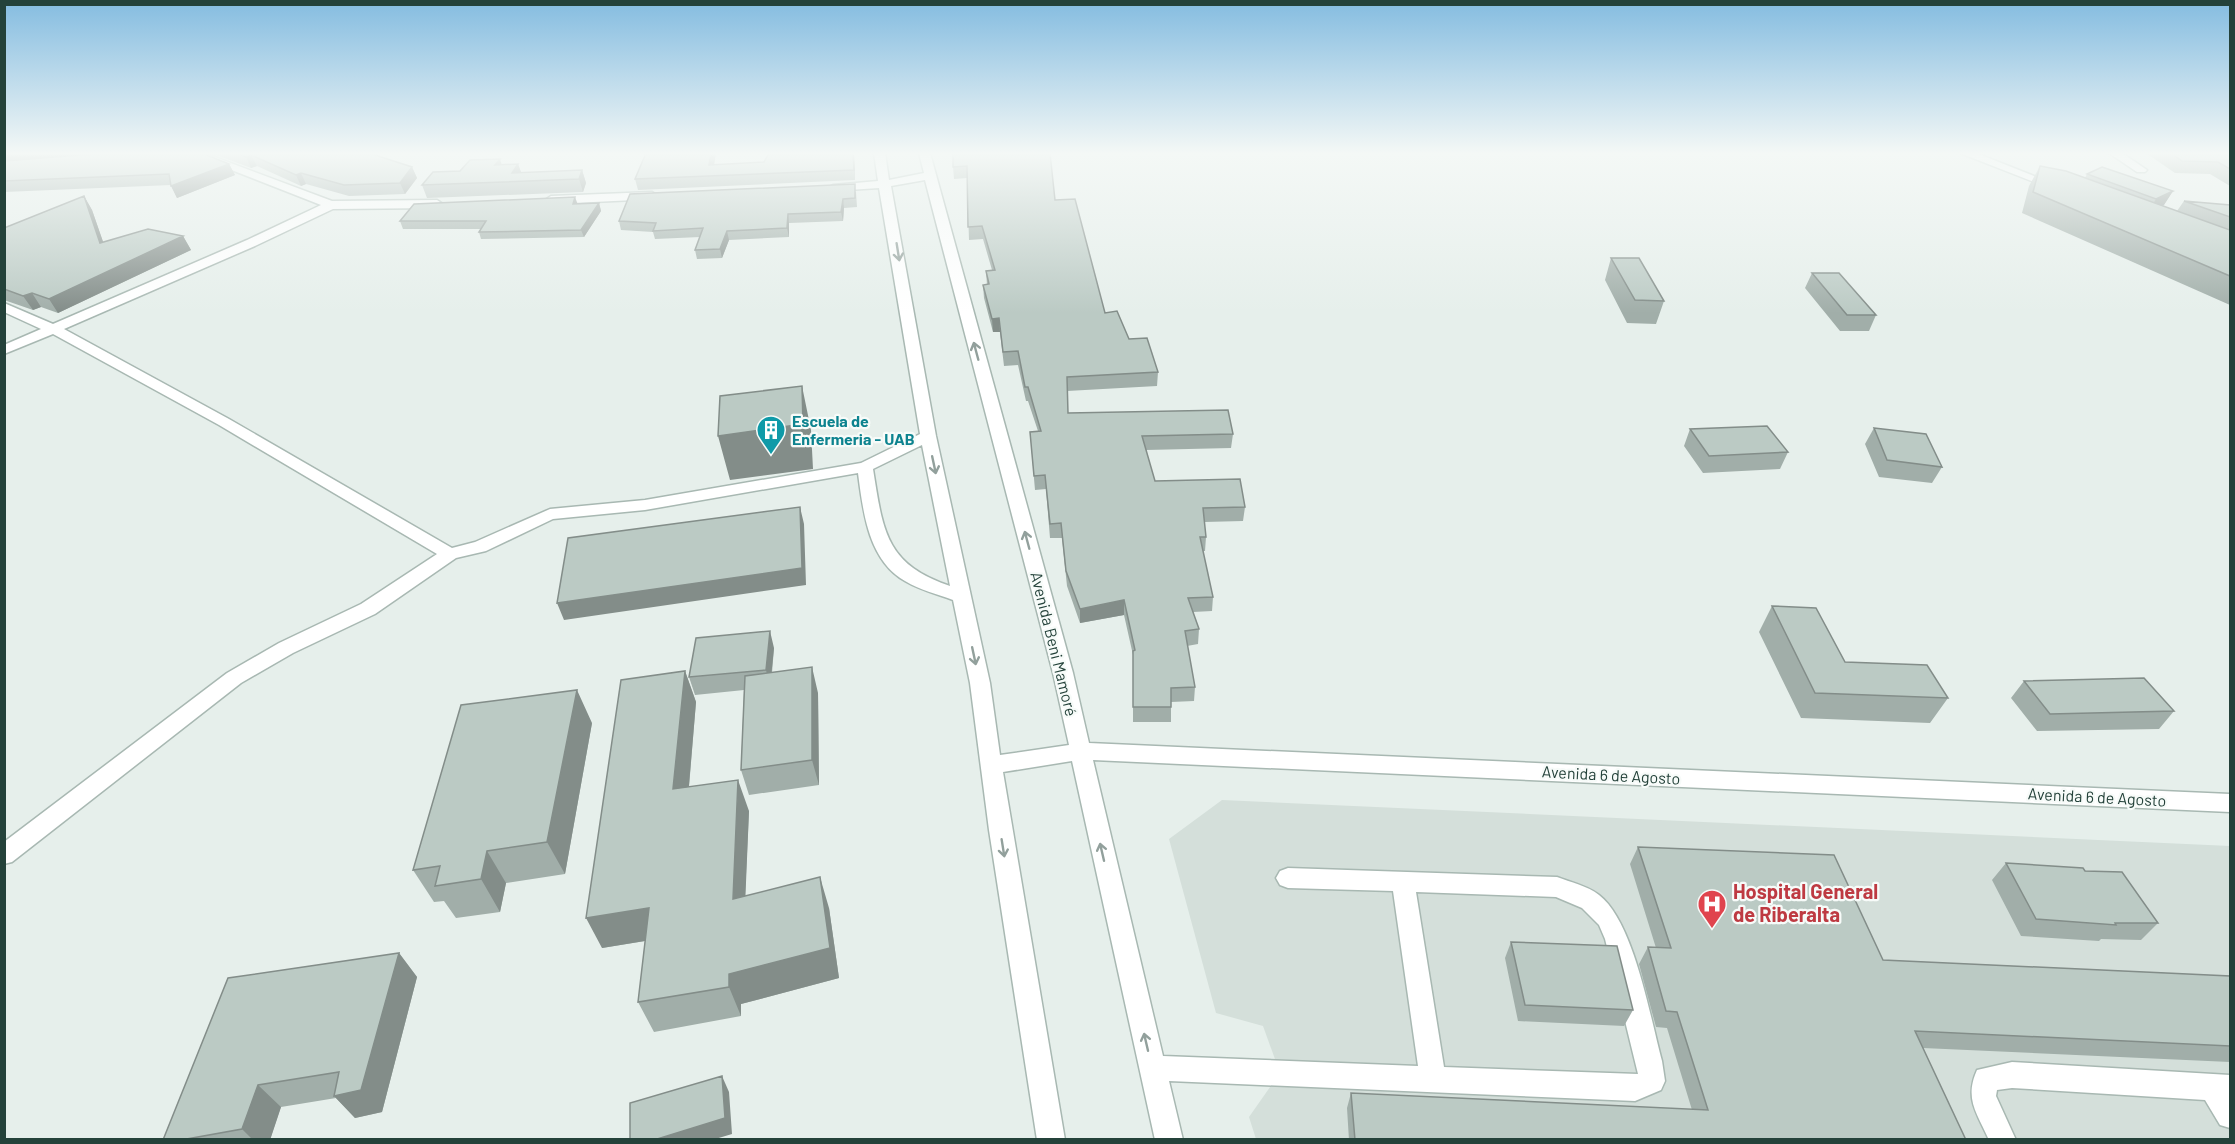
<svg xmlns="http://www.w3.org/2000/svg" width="2235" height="1144" viewBox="0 0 2235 1144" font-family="Barlow,sans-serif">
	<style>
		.built { fill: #d4dfda }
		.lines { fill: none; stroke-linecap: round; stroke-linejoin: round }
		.minor-casing { stroke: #a8b8b2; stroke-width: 3 }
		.minor { fill: #fff; fill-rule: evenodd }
		.wall { fill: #a1aea9 }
		.shaded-wall { fill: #838d89 }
		.building { fill: #bbcac4; stroke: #838d89; stroke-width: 1.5 }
		.oneway { stroke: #92a09c }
		.labels { text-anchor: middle; stroke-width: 4.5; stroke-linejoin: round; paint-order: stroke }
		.culture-label { font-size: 16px; font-weight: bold; fill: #0d838f; stroke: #f7fbf9; text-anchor: start }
		.street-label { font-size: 16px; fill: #24423a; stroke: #f7fbf9 }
		.near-health-label { font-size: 20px; font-weight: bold; fill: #be3a42; stroke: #f7fbf9; text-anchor: start }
	</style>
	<rect width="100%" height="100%" fill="#e6efeb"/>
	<path class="built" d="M 1222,800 L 2230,846 L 2230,1139 L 1256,1139 L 1249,1117 L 1280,1073 L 1263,1026 L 1216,1013 L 1169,839 Z"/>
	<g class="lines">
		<g class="minor-casing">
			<path id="minor" d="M 188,153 L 204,153 L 332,201 L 437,200 L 443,204 L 437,208 L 333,209 L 255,246 L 64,329 L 229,419 L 452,548 L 475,542 L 550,509 L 645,500 L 861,463 L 920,434 L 879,188 L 833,191 L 827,188 L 833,185 L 878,181 L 874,153 L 885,153 L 889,180 L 924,173 L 919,153 L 930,153 L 1073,673 L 1089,743 L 2230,794 L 2230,812 L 1093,760 L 1163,1056 L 1418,1066 L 1393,891 L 1288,888 L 1280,885 L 1276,878 L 1280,871 L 1288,868 L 1557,877 C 1570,882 1588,886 1599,895 C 1634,922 1650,1017 1662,1061 L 1665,1081 L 1661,1090 L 1635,1101 L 1169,1081 L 1183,1140 L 1155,1140 L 1072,761 L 1003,772 L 1065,1140 L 1037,1140 L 989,830 L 970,683 L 953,600 C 937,594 920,590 905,581 C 868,560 863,511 858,473 L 645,510 L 553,519 L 486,551 L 456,558 L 375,614 L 293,653 L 241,683 L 12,862 L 4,864 L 4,842 L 227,673 L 279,643 L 361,604 L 437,554 L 219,425 L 53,334 L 4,354 L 4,345 L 41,329 L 4,312 L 4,303 L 53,324 L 247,240 L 321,205 ZM 925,180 L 1053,673 L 1069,745 L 1000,755 L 990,683 L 936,436 L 891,186 ZM 922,445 L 950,586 C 885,564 883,531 873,469 ZM 1416,892 L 1556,897 L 1582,908 L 1599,925 L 1605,939 L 1638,1074 L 1444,1067 Z
				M 1960,153 L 1976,153 L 2062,187 L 2056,190 L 2052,189 Z
				M 2109,153 L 2122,153 L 2147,170 L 2145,172 L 2137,172 Z
				M 652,192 L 658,196 L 656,199 L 551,204 L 545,200 L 551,196 Z
				M 2012,1062 L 2230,1075 L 2230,1128 L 2220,1125 L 2205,1100 L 2012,1088 L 1997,1090 L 1996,1096 L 2016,1140 L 1989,1140 C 1977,1113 1964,1099 1977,1070 Z"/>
		</g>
		<use href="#minor" class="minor"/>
	</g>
	<path class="wall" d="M 4,153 L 229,164 L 235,175 L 177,198 L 171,185 L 4,192 Z
		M 211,153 L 369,153 L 412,167 L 417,178 L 405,194 L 349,196 L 306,184 L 301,186 L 257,166 L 251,168 Z
		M 646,153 L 716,153 L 714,165 L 764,162 L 769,153 L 854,153 L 855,180 L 638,190 L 635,179 Z
		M 953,153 L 1055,200 L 1105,313 L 1158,372 L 1157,386 L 1067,391 L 1068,413 L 1233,434 L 1231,448 L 1146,450 L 1155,481 L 1245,507 L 1243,521 L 1204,522 L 1206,537 L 1205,551 L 1203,551 L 1213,597 L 1212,611 L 1193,612 L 1199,629 L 1198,644 L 1187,646 L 1195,687 L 1194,701 L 1171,702 L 1171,722 L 1133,722 L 1133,655 L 1124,615 L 1080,623 L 1067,586 L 1062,538 L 1050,538 L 1046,489 L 1035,490 L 1030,432 L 1038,431 L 1028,401 L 1026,401 L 1018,365 L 1004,366 L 1000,332 L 993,332 L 984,298 L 983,285 L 987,285 L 986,271 L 992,270 L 983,239 L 969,240 L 967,178 L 954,179 L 953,167 Z
		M 2146,153 L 2230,153 L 2230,186 L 2210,174 L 2175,173 Z
		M 518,164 L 521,173 L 582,170 L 586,183 L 583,192 L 427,198 L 422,185 L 460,171 L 502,165 Z
		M 2040,166 L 2085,178 L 2087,174 L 2173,191 L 2163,206 L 2177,211 L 2184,201 L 2230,205 L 2230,305 L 2022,213 L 2029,186 Z
		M 856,192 L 857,207 L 844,208 L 843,221 L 789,223 L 789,237 L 729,240 L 722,258 L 697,259 L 695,250 L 700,237 L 655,239 L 653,232 L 621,230 L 619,221 Z
		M 84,196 L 92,210 L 103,242 L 183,236 L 191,250 L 58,313 L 41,307 L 33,310 L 4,300 L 4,228 Z
		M 599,203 L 601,211 L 584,237 L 481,239 L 479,232 L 481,229 L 403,229 L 400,221 L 578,204 Z
		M 1611,258 L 1664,301 L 1656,324 L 1627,323 L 1605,280 Z
		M 1812,273 L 1876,315 L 1869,331 L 1840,331 L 1805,288 Z
		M 1874,428 L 1942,467 L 1932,483 L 1879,477 L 1865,444 Z
		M 1690,429 L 1788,452 L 1780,469 L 1703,473 L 1684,446 Z
		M 1772,606 L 1845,662 L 1948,698 L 1930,723 L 1801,718 L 1759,632 Z
		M 774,648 L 772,673 L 818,693 L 819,785 L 749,795 L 741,770 L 744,690 L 695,695 L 689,677 Z
		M 685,671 L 696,702 L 689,787 L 749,811 L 745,896 L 829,908 L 839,978 L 741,1004 L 741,1016 L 654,1032 L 638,1002 L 645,941 L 602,948 Z
		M 2024,681 L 2174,711 L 2159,729 L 2037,731 L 2011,698 Z
		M 592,723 L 565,874 L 506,883 L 500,912 L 456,918 L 444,901 L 434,902 L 413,870 Z
		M 1638,847 L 1883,960 L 2230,976 L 2230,1062 L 1923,1048 L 1966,1140 L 1349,1140 L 1347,1108 L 1351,1093 L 1692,1110 L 1667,1028 L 1656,1027 L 1639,964 L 1648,947 L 1656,948 L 1630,864 Z
		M 2006,863 L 2085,871 L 2158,923 L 2141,940 L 2101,939 L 2099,941 L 2021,936 L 1992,880 Z
		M 1511,942 L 1633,1010 L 1624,1026 L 1518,1021 L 1505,958 Z
		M 399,953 L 417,977 L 382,1112 L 355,1118 L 336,1098 L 281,1107 L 270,1140 L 163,1140 Z"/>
	<path class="shaded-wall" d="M 4,153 L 111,153 L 4,162 Z
		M 711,153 L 716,153 L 712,176 L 709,165 Z
		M 853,153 L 854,153 L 855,180 L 854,170 Z
		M 251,155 L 257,166 L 251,168 L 246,157 Z
		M 500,159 L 504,172 L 495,165 Z
		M 229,164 L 235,175 L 177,198 L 171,186 Z
		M 518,164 L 523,177 L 512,173 Z
		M 412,167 L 417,178 L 405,194 L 400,183 Z
		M 582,170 L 586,183 L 583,192 L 579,179 Z
		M 301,173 L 306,184 L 301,186 L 296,175 Z
		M 2173,191 L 2164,205 L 2147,213 L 2156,199 Z
		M 84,196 L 92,210 L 108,256 L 100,243 Z
		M 575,197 L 578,205 L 573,204 Z
		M 843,199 L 844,208 L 843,221 L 841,212 Z
		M 599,203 L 601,211 L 584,237 L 581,230 Z
		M 788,214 L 789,223 L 789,237 L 787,228 Z
		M 727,231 L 729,240 L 722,258 L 720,249 Z
		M 183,236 L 191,250 L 58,313 L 49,299 Z
		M 32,293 L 41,307 L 33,310 L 23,296 Z
		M 999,318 L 1000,332 L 993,332 L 992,319 Z
		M 802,386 L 811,430 L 813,469 L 730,480 L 718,436 Z
		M 800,507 L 804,524 L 806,585 L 564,620 L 557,603 Z
		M 1124,600 L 1124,615 L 1080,623 L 1080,609 Z
		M 770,631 L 774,648 L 770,687 L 766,670 Z
		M 812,667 L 818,693 L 819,785 L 812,760 Z
		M 685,671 L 696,702 L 686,820 L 673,789 Z
		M 577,690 L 592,723 L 565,874 L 547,842 Z
		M 738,780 L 749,811 L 744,930 L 733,899 Z
		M 487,851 L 506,883 L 500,912 L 481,879 Z
		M 820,877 L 829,908 L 839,978 L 741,1004 L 741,1016 L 729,987 L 729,974 Z
		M 649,908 L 663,938 L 602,948 L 586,918 Z
		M 399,953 L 417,977 L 382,1112 L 355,1118 L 334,1096 Z
		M 722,1076 L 729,1092 L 732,1134 L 712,1140 L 654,1140 Z
		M 258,1085 L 281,1107 L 270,1140 L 253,1140 L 242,1129 Z"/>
	<path class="building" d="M 106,153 L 202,153 L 229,164 L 171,186 L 169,174 L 4,181 L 4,161 Z
		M 235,153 L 369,153 L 412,167 L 400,183 L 344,185 L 301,173 L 296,175 L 251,155 L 246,157 Z
		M 646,153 L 711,153 L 709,165 L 764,162 L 769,153 L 853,153 L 854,170 L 635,179 Z
		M 953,153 L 1050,153 L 1055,200 L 1075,199 L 1105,313 L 1117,311 L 1129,339 L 1147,338 L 1158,372 L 1067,377 L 1068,413 L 1228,410 L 1233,434 L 1142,436 L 1155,481 L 1240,479 L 1245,507 L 1203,508 L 1206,537 L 1200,537 L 1213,597 L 1188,598 L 1199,629 L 1185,631 L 1195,687 L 1171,688 L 1171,707 L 1133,707 L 1133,651 L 1135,650 L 1124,600 L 1080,609 L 1066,571 L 1061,523 L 1050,524 L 1045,475 L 1034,476 L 1030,432 L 1041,431 L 1028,387 L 1025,387 L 1018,351 L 1003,352 L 999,318 L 992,319 L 983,285 L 989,284 L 986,271 L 995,270 L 982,226 L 968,227 L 967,166 L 953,167 Z
		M 2171,153 L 2230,153 L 2230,169 L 2218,162 L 2182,161 Z
		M 500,159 L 495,165 L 518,164 L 512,173 L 582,170 L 579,179 L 422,185 L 433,172 L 460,171 L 470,160 Z
		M 2040,166 L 2066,171 L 2230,230 L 2230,276 L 2033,192 Z
		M 2102,167 L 2173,191 L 2156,199 L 2087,174 Z
		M 855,184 L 855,198 L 843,199 L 841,212 L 788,214 L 787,228 L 727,231 L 720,249 L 695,250 L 703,228 L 653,231 L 656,223 L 619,221 L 630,194 Z
		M 84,196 L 100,243 L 148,229 L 183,236 L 49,299 L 32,293 L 23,296 L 4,289 L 4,228 Z
		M 575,197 L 573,204 L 599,203 L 581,230 L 479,232 L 486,221 L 400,221 L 414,204 Z
		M 2184,201 L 2230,205 L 2230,217 Z
		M 1611,258 L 1639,258 L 1664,301 L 1635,300 Z
		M 1812,273 L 1839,273 L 1876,315 L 1847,315 Z
		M 802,386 L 803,424 L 718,436 L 720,396 Z
		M 1767,426 L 1788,452 L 1709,456 L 1690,429 Z
		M 1874,428 L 1926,434 L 1942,467 L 1887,460 Z
		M 800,507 L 802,568 L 557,603 L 568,538 Z
		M 1772,606 L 1816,608 L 1845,662 L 1927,665 L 1948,698 L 1815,693 Z
		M 770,631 L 766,670 L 689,677 L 696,638 Z
		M 812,667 L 812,760 L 741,770 L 745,676 Z
		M 685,671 L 673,789 L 738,780 L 733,899 L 820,877 L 830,948 L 729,974 L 729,987 L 638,1002 L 649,908 L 586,918 L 621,680 Z
		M 2144,678 L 2174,711 L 2050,714 L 2024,681 Z
		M 577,690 L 547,842 L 487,851 L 481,879 L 435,886 L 440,866 L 413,870 L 461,705 Z
		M 1638,847 L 1834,855 L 1883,960 L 2230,976 L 2230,1046 L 1915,1031 L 1966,1140 L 1355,1140 L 1351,1093 L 1708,1110 L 1677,1012 L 1666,1011 L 1648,947 L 1671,948 Z
		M 2006,863 L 2083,868 L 2085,871 L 2122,872 L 2158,923 L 2115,923 L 2116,925 L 2036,919 Z
		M 1511,942 L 1617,946 L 1633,1010 L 1525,1005 Z
		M 399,953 L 361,1090 L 334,1096 L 339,1072 L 258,1085 L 242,1129 L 181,1140 L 163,1140 L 228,978 Z
		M 722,1076 L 725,1118 L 654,1140 L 630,1140 L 630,1103 Z"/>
	<defs><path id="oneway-shaft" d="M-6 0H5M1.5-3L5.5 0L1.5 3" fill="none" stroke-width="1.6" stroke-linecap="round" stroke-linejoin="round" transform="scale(1.5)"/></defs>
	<g class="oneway">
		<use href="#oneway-shaft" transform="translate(898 252) rotate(81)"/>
		<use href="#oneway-shaft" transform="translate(976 351) rotate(-105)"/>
		<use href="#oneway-shaft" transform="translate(934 465) rotate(78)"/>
		<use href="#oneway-shaft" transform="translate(1027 540) rotate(-105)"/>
		<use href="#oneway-shaft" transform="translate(974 656) rotate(78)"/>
		<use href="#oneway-shaft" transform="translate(1003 848) rotate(81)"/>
		<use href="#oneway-shaft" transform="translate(1102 852) rotate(-103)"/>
		<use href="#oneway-shaft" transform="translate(1146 1042) rotate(-103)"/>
	</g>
	<linearGradient id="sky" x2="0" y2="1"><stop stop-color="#84bce0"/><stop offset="0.49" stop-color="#f4f8f6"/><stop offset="1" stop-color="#f4f8f6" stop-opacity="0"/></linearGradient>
	<rect width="2235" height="313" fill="url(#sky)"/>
	<defs>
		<g id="building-pin" transform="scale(1.5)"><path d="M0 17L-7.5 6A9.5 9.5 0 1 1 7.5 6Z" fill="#0f9aa8" stroke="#f7fbf9"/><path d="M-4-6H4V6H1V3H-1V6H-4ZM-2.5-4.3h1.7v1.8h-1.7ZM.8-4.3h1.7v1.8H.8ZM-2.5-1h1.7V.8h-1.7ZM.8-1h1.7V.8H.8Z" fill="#fff"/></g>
		<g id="hospital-pin" transform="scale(1.5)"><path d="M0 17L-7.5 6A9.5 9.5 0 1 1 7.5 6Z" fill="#e0444e" stroke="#f7fbf9"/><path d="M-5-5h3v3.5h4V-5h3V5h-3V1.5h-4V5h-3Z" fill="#fff"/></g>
	</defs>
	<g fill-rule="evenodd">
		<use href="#building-pin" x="771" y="430"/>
		<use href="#hospital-pin" x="1712" y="904"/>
	</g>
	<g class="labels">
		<g class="culture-label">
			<text x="792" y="427">Escuela de<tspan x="792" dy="18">Enfermeria - UAB</tspan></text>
		</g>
		<g class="street-label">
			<text transform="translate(1054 644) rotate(76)" y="6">Avenida Beni Mamoré</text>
			<text transform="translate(1611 775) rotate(3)" y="6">Avenida 6 de Agosto</text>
			<text transform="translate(2097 797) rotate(3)" y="6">Avenida 6 de Agosto</text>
		</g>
		<g class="near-health-label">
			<text x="1733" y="899">Hospital General<tspan x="1733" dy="23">de Riberalta</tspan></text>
		</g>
	</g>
	<rect width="2235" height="1144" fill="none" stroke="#24423a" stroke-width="12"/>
</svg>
